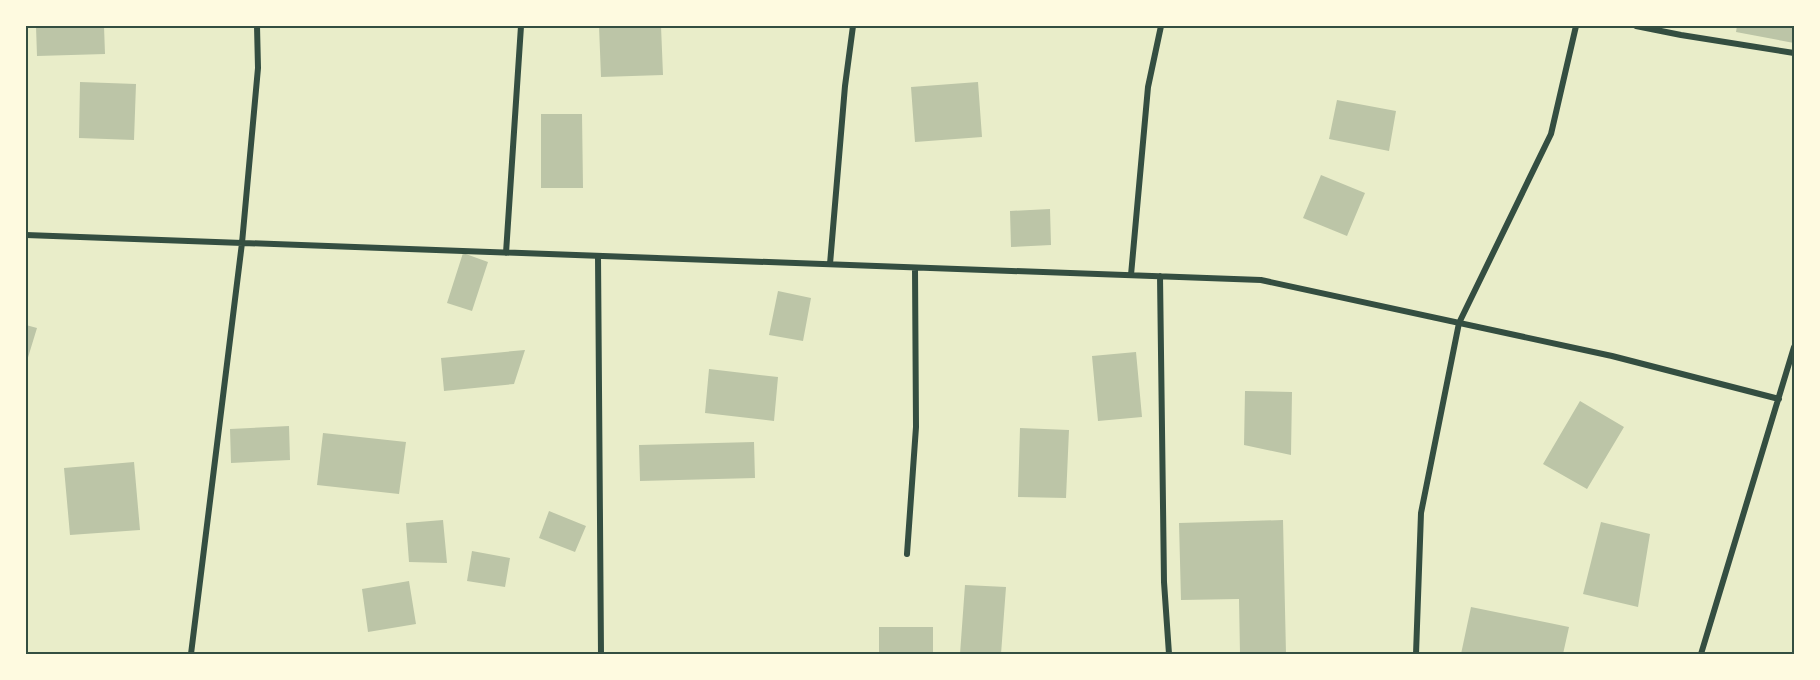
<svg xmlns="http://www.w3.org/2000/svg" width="1820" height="680" viewBox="0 0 1820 680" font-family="Bitter,serif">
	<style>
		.building { fill: #bcc5a7 }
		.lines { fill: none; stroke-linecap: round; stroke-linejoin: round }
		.minor { stroke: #344e41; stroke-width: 6 }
		.neatline { fill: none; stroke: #344e41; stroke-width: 2 }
	</style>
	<rect width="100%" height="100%" fill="#e9edc9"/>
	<path class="building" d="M 36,26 L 104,26 L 105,54 L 37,56 Z
		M 599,26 L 661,26 L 663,75 L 601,77 Z
		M 1737,26 L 1794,26 L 1794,43 L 1736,32 Z
		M 80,82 L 136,84 L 134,140 L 79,138 Z
		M 978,82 L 982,137 L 915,142 L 911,87 Z
		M 1337,100 L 1396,111 L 1389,151 L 1329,139 Z
		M 541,114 L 582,114 L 583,188 L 541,188 Z
		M 1321,175 L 1365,193 L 1347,236 L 1303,218 Z
		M 1050,209 L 1051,245 L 1011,247 L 1010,211 Z
		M 463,253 L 488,262 L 472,311 L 447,303 Z
		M 778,291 L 811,298 L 803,341 L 769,335 Z
		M 26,325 L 37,328 L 26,364 Z
		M 525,350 L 514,384 L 444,391 L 441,358 Z
		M 1136,352 L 1142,417 L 1098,421 L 1092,356 Z
		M 709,369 L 778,377 L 774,421 L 705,413 Z
		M 1245,391 L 1292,392 L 1291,455 L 1244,445 Z
		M 1580,401 L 1624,427 L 1587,489 L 1543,464 Z
		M 289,426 L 290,460 L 231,463 L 230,429 Z
		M 1020,428 L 1069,430 L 1066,498 L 1018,497 Z
		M 323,433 L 406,442 L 399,494 L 317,485 Z
		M 754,442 L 755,478 L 640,481 L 639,445 Z
		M 134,462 L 140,530 L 70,535 L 64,468 Z
		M 549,511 L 586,526 L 575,552 L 539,538 Z
		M 443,520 L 447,563 L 409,562 L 406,523 Z
		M 1283,520 L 1286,654 L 1240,654 L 1239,599 L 1181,600 L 1179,523 Z
		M 1601,522 L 1650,534 L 1638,607 L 1583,594 Z
		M 472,551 L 510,558 L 505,587 L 467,581 Z
		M 409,581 L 416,624 L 368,632 L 362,589 Z
		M 965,585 L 1006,587 L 1001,654 L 960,654 Z
		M 1471,607 L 1569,627 L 1563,654 L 1461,654 Z
		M 879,627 L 933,627 L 933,654 L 879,654 Z"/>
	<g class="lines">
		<path class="minor" d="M 1636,26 L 1681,35 L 1794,53
			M 26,235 L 1261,280 L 1612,356 L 1779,399
			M 506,253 L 521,26
			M 598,256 L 601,654
			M 830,264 L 845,86 L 853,26
			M 1131,275 L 1148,87 L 1161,26
			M 1160,276 L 1164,582 L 1169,654
			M 907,554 L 916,427 L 915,268
			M 191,654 L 242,243 L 258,68 L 257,26
			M 1416,654 L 1421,513 L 1459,323 L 1551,134 L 1576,26
			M 1701,654 L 1794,347"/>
	</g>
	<rect width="1820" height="680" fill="none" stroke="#fefae0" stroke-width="54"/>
	<rect x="27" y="27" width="1766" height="626" class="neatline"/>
</svg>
